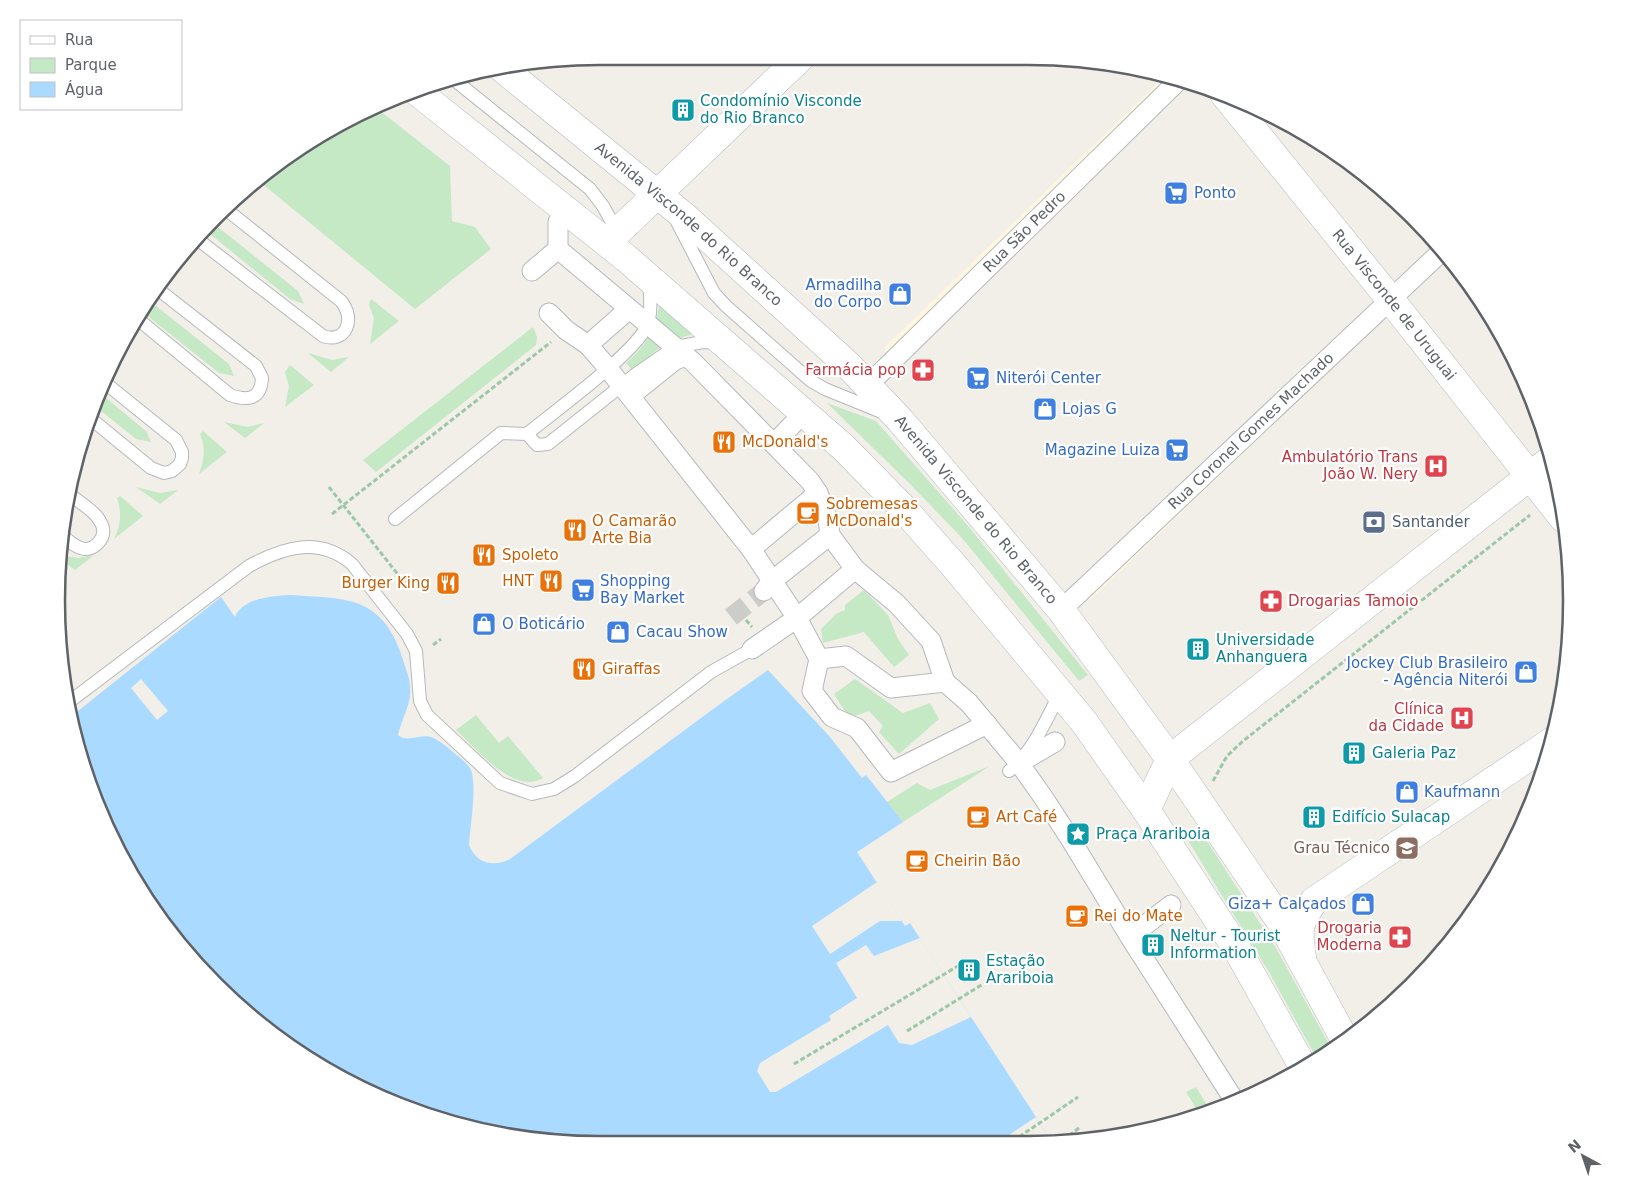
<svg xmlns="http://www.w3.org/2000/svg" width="1628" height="1201" viewBox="0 0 1628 1201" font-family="'DejaVu Sans',sans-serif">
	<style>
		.commercial { fill: #fef7e0 }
		.green { fill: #c5e8c5 }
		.water { fill: #aadaff }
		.pier { fill: #f1efe8 }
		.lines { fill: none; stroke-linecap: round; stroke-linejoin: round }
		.pedestrian-tunnel { stroke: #ccccc8; stroke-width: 19; stroke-dasharray: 19 9; stroke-linecap: butt }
		.service-casing { stroke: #b5b8bc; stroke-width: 14 }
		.pedestrian-casing { stroke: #b5b8bc; stroke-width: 21 }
		.tertiary-casing { stroke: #b5b8bc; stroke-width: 29 }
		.secondary-casing { stroke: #b6babf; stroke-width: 29 }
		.path { stroke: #9cc7a9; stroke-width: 3; stroke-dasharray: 5 2.5; stroke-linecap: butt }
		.service { stroke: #fff; stroke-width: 12 }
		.pedestrian { stroke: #fff; stroke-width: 19 }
		.tertiary { stroke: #fff; stroke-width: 28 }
		.secondary { stroke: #fff; stroke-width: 28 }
		.labels { text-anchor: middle; stroke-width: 4.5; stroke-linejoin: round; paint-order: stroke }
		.culture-label { font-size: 15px; fill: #0d838f; stroke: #fff; text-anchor: start }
		.shop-label { font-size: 15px; fill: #366cbe; stroke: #fff; text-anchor: start }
		.street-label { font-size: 15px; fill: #5f6368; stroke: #fff }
		.health-label { font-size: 15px; fill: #be3a42; stroke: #fff; text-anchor: end }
		.food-label { font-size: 15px; fill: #c56008; stroke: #fff; text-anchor: start }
		.service-label { font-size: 15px; fill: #4e5e75; stroke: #fff; text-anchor: start }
		.education-label { font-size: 15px; fill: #785e54; stroke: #fff; text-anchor: end }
		.rim { fill: none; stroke: #5f6368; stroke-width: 2.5 }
	</style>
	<rect width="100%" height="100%" fill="#f1efe8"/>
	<path class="commercial" d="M 1163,78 L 1171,84 L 889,353 L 884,348 Z
		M 1378,311 L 1384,319 L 1091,599 L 1084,592 Z"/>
	<path class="green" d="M 375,107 L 450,166 L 452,221 L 475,227 L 491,249 L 415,309 L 260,182 L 298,148 Z
		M 213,223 L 298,291 L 304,304 L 290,299 L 205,230 Z
		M 371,299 L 399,321 L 370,344 L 374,318 L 369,305 Z
		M 151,302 L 229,364 L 234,376 L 219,373 L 144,313 Z
		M 659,304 L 696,334 C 666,339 655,352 632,370 L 626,363 C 645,347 657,328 659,304 Z
		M 533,327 L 537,337 L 536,345 L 376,472 L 363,460 Z
		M 308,353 L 332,360 L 349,357 L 331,372 Z
		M 290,365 L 314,385 L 285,407 L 289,386 L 285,372 Z
		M 100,393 L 146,431 L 151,442 L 136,439 L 95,406 Z
		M 827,403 L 876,421 L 969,527 L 1088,675 L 1079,681 L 962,538 L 910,484 Z
		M 224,422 L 248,427 L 264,423 L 245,438 Z
		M 203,431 L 227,452 L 199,474 C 204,460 206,448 200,434 Z
		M 136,487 L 160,493 L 178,490 L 160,504 Z
		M 120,496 L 143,516 L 114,539 C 121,525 122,513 117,498 Z
		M 61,555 L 77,558 L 94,555 L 75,570 L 61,559 Z
		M 864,590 L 888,615 L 898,639 L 909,655 L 894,667 L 864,632 L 823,643 L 821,629 L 836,614 L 845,610 L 845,605 Z
		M 855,679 L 903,713 L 930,703 L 939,719 L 899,754 L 879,732 L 883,726 L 869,711 L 849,718 L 834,694 Z
		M 476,715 L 499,743 L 508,736 L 543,778 C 514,796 476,748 456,730 Z
		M 990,766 L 903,822 L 887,802 L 917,783 L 930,790 Z
		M 1201,832 L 1276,948 L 1331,1048 L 1316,1057 L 1269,972 L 1189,842 L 1193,835 Z
		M 1196,1087 L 1210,1110 L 1199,1113 L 1186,1092 Z"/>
	<path class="water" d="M 290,595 C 343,599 380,594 401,654 C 405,667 412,681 410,695 C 409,708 401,721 398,735 C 406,743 421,734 431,737 C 439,740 447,747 453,752 C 459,757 466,762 470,768 C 478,783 470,827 469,845 C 476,863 493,868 510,859 L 720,704 L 768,670 L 830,737 L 862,778 L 866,775 L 903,822 L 857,852 L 905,926 L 910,923 L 1051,1140 L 565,1144 L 459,1126 L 360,1088 L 242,1010 L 169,932 L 98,809 L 73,715 L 221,597 L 235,617 C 243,598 272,596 290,595 Z"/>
	<path class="pier" d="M 141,679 L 168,711 L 157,720 L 131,688 Z
		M 877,882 L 902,921 L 880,921 L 830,954 L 812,926 Z
		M 920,938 L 971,1017 L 912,1045 L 899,1043 L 888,1025 L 776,1092 L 770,1092 L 757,1071 L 760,1063 L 831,1020 L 829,1016 L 857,998 L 836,963 L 866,945 L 874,956 Z
		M 1036,1117 L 1051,1140 L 1000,1141 Z"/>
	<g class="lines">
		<path class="pedestrian-tunnel" d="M 731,617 L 764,591"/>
		<g class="service-casing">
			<path id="service" d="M 452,78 L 590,189 L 603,206 L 618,233
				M 675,218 L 714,293 L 726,306 L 811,381 L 825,389 L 884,413
				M 196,238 L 323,336 C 346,344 356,319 341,301 L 227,210
				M 139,320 L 230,395 C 247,401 261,400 262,378 L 256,366 L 159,290
				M 90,418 L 151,468 L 164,473 L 172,471 L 180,464 L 182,458 L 182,452 L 176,440 L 104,382
				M 527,434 C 553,412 639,351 648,323 C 652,310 650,295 649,281
				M 395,519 L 501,433 L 527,434 L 537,445 L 548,444 L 636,374 L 675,347 L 703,342 L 718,343
				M 61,534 C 68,540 74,547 84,549 C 94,550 105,539 103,529 C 103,526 100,521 98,518 C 93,510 76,500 68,493
				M 69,702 L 249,566 C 284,547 319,536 352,564 L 407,634 L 416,651 L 420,701 L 427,715 L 500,783 L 532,794 L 554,789 L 575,776 L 711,672 L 752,649
				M 1009,771 C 1032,754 1047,718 1060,693"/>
		</g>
		<g class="pedestrian-casing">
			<g id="pedestrian">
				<path d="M 558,249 L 693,362 L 810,481 L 818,493 L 828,520 L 830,535 L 855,569 L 897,604 L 931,641 L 945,682 L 969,703 L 1019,763 L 1043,797 L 1071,840 L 1130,937 L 1236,1103"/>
				<path d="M 558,249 L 558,222"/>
				<path d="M 532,271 L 558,249"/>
				<path d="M 549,313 L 566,330 L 588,345 L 602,361 L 751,549 L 797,618 L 819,659 L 846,656 L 891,688 L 945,682"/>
				<path d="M 588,345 L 629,309"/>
				<path id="s1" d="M 868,385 L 1180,79"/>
				<path d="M 630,396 L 675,360 L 686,356"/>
				<path d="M 774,444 L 793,424"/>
				<path d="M 751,549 L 818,493"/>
				<path d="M 764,591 L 772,581 L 830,535"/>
				<path id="s2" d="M 1061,610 L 1442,251"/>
				<path d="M 752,649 L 797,618 L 855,569"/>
				<path d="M 819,659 L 812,691 L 832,717 L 857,728 L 891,772 L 987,724"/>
				<path d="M 1019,763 L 1055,742"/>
				<path d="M 1130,937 L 1171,905"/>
			</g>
		</g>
		<g class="tertiary-casing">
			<g id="tertiary">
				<path id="s3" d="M 1224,94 L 1390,299 L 1563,518"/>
				<path d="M 607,242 L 802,56"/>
			</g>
		</g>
		<g class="secondary-casing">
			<g id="secondary">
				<path id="s4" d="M 503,69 L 684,216 L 848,365 L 900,420 L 1061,610 L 1170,759 L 1279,919 L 1345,1040"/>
				<path d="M 415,90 L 626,258 L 843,447 L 903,508 L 955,567 L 1084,722 L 1146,810 L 1237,949 L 1302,1065"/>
				<path d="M 1146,810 L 1170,759 L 1553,458"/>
				<path d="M 1302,957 C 1298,929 1297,925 1314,901 L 1551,742"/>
			</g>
		</g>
		<path class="path" d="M 329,487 L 407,586
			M 332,514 L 551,342
			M 746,620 L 752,627
			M 433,645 L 441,639
			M 1213,781 L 1227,756 L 1243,741 L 1530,515
			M 907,1031 L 983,984
			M 794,1064 L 968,960
			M 1063,1140 L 1079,1128
			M 1013,1141 L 1078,1097"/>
		<use href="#service" class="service"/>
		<use href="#pedestrian" class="pedestrian"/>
		<use href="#tertiary" class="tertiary"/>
		<use href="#secondary" class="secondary"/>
	</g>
	<defs>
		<g id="building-square" transform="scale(1.25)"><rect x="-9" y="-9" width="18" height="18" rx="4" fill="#0f9aa8" stroke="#fff"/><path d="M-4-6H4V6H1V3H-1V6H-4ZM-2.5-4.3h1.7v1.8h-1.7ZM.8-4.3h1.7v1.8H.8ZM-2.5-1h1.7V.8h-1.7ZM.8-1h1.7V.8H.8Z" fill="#fff"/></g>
		<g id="supermarket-square" transform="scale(1.25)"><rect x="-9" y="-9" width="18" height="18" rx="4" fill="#3f7fe0" stroke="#fff"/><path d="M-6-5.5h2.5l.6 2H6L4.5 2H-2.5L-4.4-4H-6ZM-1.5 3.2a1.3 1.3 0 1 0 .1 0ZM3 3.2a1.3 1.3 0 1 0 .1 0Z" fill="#fff"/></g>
		<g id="shop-square" transform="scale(1.25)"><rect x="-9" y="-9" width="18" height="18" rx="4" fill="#3f7fe0" stroke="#fff"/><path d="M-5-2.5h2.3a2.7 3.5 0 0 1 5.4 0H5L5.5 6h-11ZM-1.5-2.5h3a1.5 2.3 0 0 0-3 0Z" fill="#fff"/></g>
		<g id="pharmacy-square" transform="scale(1.25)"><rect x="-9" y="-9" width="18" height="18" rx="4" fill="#e0444e" stroke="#fff"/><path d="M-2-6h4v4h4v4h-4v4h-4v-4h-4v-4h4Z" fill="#fff"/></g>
		<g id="restaurant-square" transform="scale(1.25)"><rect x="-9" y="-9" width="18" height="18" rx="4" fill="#e8710a" stroke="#fff"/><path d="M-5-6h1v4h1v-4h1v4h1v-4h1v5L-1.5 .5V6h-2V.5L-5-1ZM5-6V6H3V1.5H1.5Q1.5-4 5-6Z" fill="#fff"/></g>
		<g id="hospital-square" transform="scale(1.25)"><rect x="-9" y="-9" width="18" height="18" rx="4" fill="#e0444e" stroke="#fff"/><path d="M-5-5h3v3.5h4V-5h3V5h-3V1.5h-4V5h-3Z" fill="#fff"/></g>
		<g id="cafe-square" transform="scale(1.25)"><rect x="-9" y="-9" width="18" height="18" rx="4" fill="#e8710a" stroke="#fff"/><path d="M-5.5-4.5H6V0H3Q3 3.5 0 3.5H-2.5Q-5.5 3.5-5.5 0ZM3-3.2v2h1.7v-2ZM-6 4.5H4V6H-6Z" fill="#fff"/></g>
		<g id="bank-square" transform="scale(1.25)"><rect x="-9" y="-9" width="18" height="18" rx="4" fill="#5c6f8a" stroke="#fff"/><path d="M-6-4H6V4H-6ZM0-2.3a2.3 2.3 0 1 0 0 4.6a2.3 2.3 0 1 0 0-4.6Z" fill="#fff"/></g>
		<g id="sight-square" transform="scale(1.25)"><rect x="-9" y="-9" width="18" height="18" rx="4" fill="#0f9aa8" stroke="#fff"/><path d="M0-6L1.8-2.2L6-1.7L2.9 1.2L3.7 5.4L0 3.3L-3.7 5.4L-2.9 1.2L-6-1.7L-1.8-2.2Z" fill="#fff"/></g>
		<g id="university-square" transform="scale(1.25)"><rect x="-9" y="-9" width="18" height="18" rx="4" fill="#8d6e63" stroke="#fff"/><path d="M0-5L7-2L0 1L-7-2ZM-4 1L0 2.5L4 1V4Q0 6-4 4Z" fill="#fff"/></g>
	</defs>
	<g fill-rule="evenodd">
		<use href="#building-square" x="683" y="110"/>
		<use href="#supermarket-square" x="1176" y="193"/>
		<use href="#shop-square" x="900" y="294"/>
		<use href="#pharmacy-square" x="923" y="370"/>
		<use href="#supermarket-square" x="978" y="378"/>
		<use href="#shop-square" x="1045" y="409"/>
		<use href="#restaurant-square" x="724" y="442"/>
		<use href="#supermarket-square" x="1177" y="450"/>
		<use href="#hospital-square" x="1436" y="466"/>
		<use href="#cafe-square" x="808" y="513"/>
		<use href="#bank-square" x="1374" y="522"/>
		<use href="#restaurant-square" x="575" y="530"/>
		<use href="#restaurant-square" x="484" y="555"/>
		<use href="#restaurant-square" x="551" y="581"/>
		<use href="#restaurant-square" x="448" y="583"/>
		<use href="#supermarket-square" x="583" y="590"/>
		<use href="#pharmacy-square" x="1271" y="601"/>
		<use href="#shop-square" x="484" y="624"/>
		<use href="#shop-square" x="618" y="632"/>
		<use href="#building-square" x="1198" y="649"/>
		<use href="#restaurant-square" x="584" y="669"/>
		<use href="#shop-square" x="1526" y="672"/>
		<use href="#hospital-square" x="1462" y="718"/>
		<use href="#building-square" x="1354" y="753"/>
		<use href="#shop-square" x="1407" y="792"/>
		<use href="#cafe-square" x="978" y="817"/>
		<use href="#building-square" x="1314" y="817"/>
		<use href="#sight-square" x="1078" y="834"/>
		<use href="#university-square" x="1407" y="848"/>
		<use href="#cafe-square" x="917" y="861"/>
		<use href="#shop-square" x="1363" y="904"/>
		<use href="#cafe-square" x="1077" y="916"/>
		<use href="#pharmacy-square" x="1400" y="937"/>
		<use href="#building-square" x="1153" y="945"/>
		<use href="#building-square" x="969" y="970"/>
	</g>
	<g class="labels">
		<g class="culture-label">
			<text x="700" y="106">Condomínio Visconde<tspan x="700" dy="17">do Rio Branco</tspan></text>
			<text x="1216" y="645">Universidade<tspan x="1216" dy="17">Anhanguera</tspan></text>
			<text x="1372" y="758">Galeria Paz</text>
			<text x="1332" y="822">Edifício Sulacap</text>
			<text x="1096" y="839">Praça Arariboia</text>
			<text x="1170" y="941">Neltur - Tourist<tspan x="1170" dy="17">Information</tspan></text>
			<text x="986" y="966">Estação<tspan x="986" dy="17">Arariboia</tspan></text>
		</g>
		<g class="shop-label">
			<text x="1194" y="198">Ponto</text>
			<text x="882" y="290" text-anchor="end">Armadilha<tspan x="882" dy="17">do Corpo</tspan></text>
			<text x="996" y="383">Niterói Center</text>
			<text x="1062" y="414">Lojas G</text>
			<text x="1160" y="455" text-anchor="end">Magazine Luiza</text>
			<text x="600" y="586">Shopping<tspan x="600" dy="17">Bay Market</tspan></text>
			<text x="502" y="629">O Boticário</text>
			<text x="636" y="637">Cacau Show</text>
			<text x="1508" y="668" text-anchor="end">Jockey Club Brasileiro<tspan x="1508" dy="17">- Agência Niterói</tspan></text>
			<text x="1424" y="797">Kaufmann</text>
			<text x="1346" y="909" text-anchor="end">Giza+ Calçados</text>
		</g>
		<g class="street-label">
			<text dy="5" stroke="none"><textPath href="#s4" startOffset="242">Avenida Visconde do Rio Branco</textPath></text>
			<text dy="5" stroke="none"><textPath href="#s1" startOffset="219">Rua São Pedro</textPath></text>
			<text dy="5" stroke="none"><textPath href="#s3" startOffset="271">Rua Visconde de Uruguai</textPath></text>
			<text dy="5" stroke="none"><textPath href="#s2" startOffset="261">Rua Coronel Gomes Machado</textPath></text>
			<text dy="5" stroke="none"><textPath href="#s4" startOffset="648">Avenida Visconde do Rio Branco</textPath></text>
		</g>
		<g class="health-label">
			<text x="906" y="375">Farmácia pop</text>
			<text x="1418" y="462">Ambulatório Trans<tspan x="1418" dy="17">João W. Nery</tspan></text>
			<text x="1288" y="606" text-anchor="start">Drogarias Tamoio</text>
			<text x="1444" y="714">Clínica<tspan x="1444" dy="17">da Cidade</tspan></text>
			<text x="1382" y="933">Drogaria<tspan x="1382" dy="17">Moderna</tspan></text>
		</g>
		<g class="food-label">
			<text x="742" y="447">McDonald's</text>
			<text x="826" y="509">Sobremesas<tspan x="826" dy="17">McDonald's</tspan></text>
			<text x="592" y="526">O Camarão<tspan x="592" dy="17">Arte Bia</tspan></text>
			<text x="502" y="560">Spoleto</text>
			<text x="534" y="586" text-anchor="end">HNT</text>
			<text x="430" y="588" text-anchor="end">Burger King</text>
			<text x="602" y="674">Giraffas</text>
			<text x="996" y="822">Art Café</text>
			<text x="934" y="866">Cheirin Bão</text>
			<text x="1094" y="921">Rei do Mate</text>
		</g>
		<g class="service-label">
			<text x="1392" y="527">Santander</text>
		</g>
		<g class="education-label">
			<text x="1390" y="853">Grau Técnico</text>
		</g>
	</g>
	<path d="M0 0H1628V1201H0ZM600 65H1028A535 535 0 0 1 1563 600V601A535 535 0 0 1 1028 1136H600A535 535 0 0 1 65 601V600A535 535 0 0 1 600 65Z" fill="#fff" fill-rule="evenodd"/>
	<path class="rim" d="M600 65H1028A535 535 0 0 1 1563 600V601A535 535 0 0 1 1028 1136H600A535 535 0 0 1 65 601V600A535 535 0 0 1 600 65Z"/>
	<rect x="20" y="20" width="162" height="90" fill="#ffffff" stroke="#bfc1c3"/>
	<rect x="30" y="36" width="25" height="8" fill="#ffffff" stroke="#bfc1c3"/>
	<text x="65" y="45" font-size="15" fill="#5f6368">Rua</text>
	<rect x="30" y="58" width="25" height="15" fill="#c5e8c5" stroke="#bfc1c3"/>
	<text x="65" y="70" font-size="15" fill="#5f6368">Parque</text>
	<rect x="30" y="82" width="25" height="15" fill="#aadaff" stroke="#bfc1c3"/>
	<text x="65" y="95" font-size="15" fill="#5f6368">Água</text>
	<g transform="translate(1583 1156) rotate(320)" stroke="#ffffff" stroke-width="4" paint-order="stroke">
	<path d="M0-4L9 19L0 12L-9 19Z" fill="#5f6368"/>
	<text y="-8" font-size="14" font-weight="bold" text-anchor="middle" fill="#5f6368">N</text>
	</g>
</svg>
